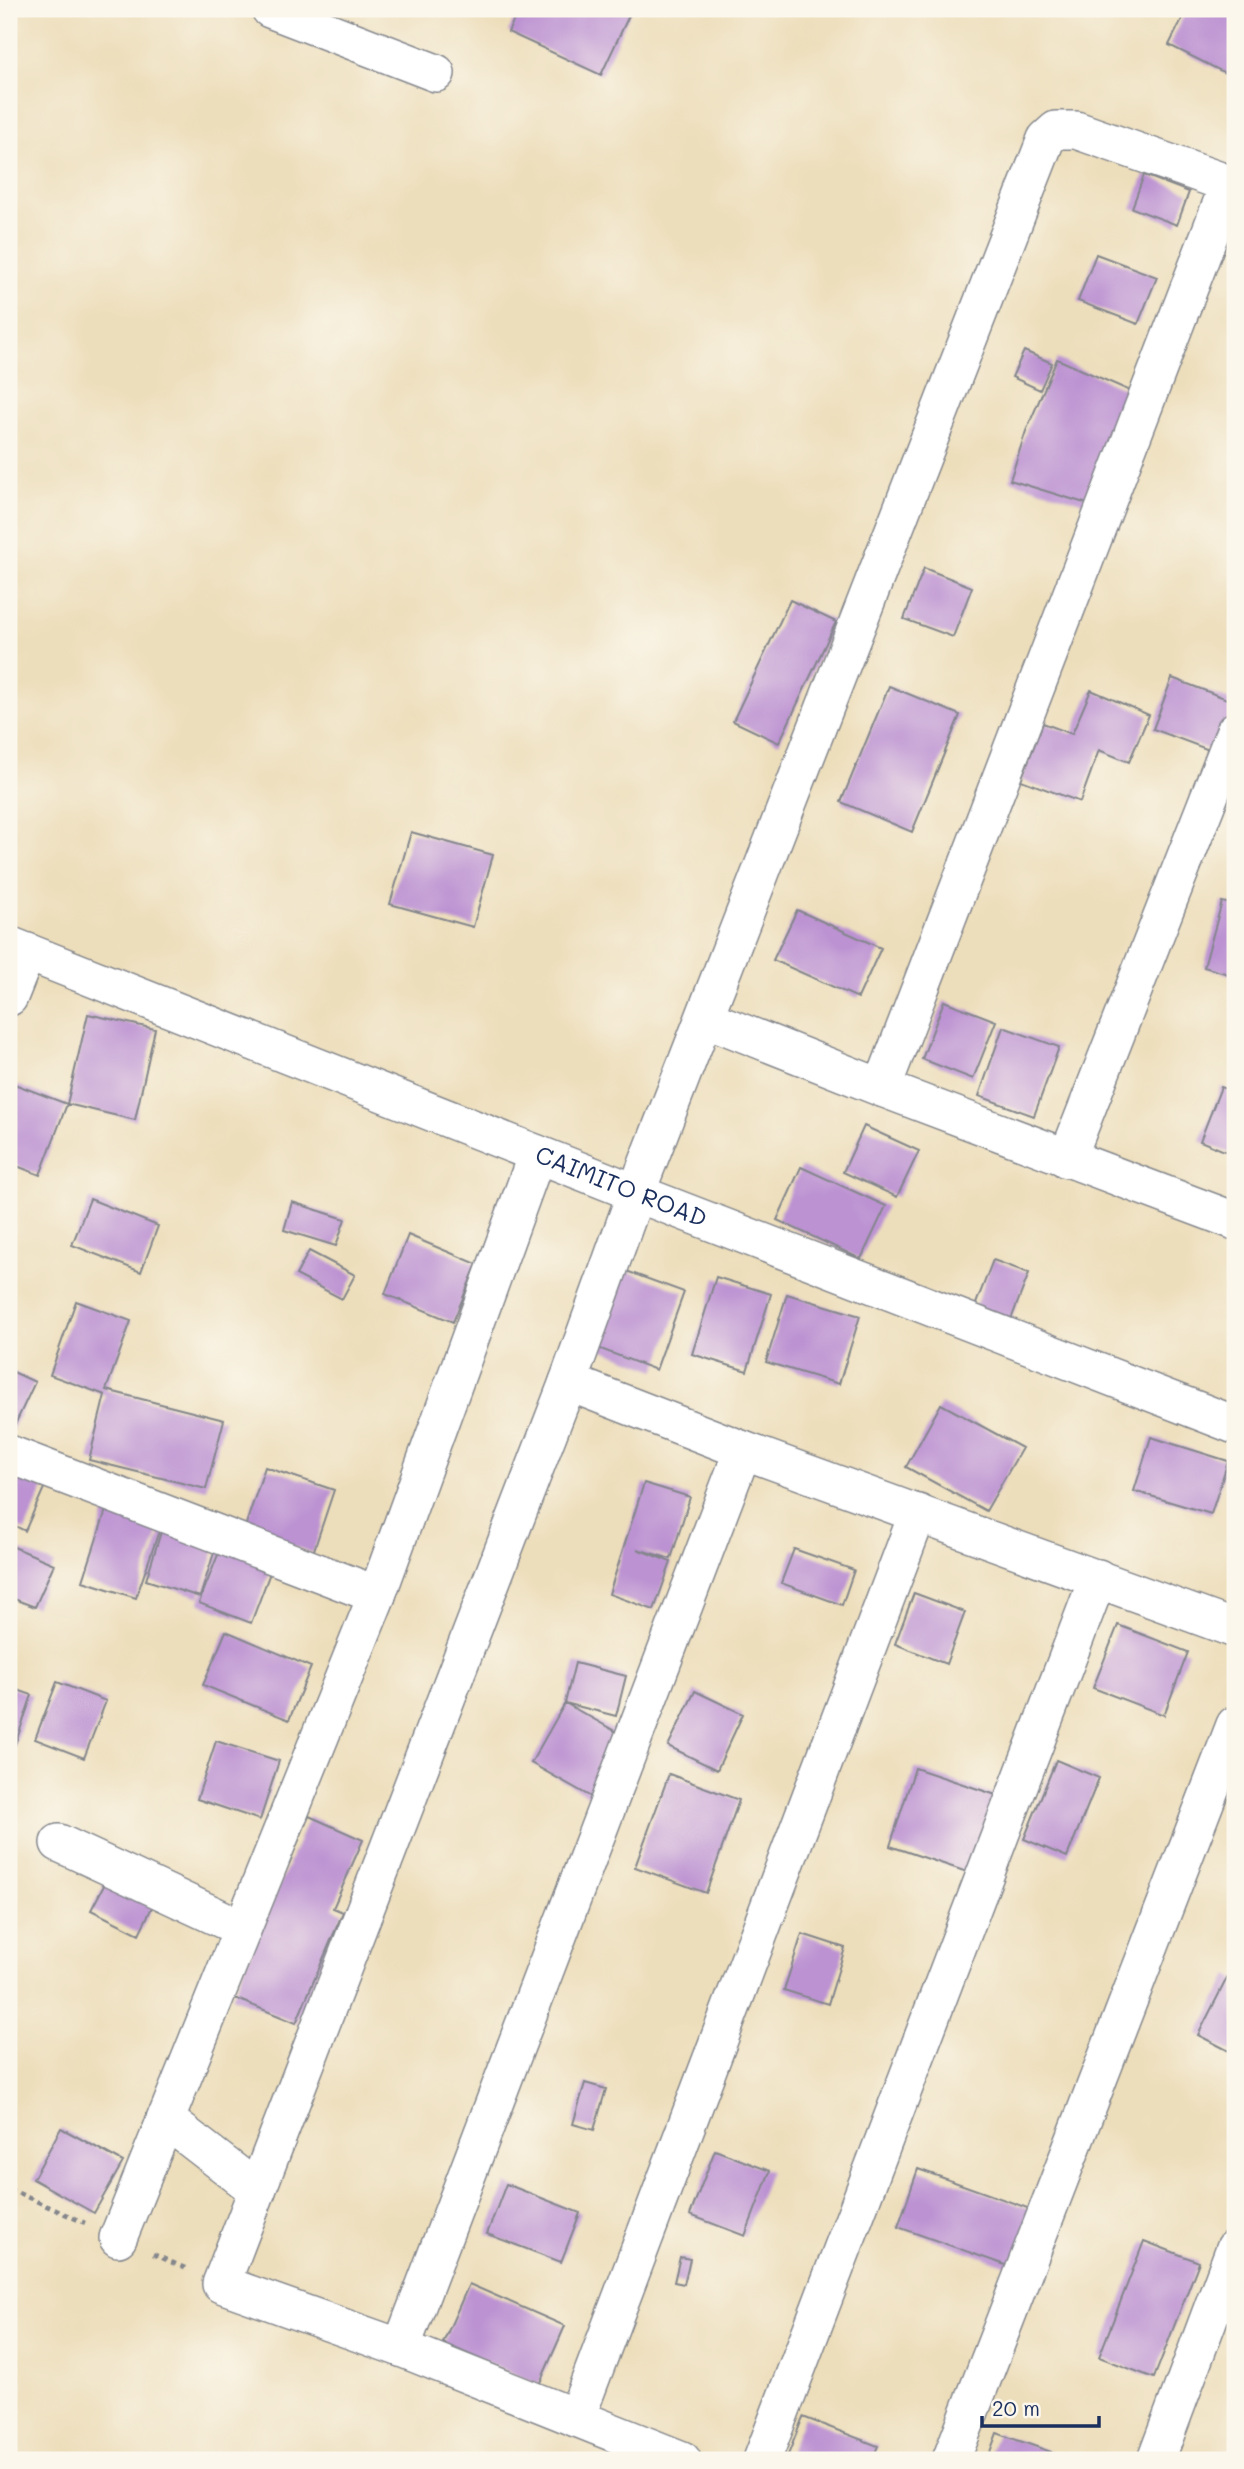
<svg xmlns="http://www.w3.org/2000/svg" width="1244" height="2469" viewBox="0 0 1244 2469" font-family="Mali,sans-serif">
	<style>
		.building { fill: #bc92d2 }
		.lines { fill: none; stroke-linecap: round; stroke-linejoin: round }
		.street-casing { stroke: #84868c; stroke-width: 40 }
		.path { stroke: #84868c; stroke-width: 4.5; stroke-dasharray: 5 5; stroke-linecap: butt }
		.street { stroke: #fff; stroke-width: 37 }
		.labels { text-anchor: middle; stroke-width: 7; stroke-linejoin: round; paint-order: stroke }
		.street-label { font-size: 24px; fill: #1b2f5e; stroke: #fbf7ec }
	</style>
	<rect width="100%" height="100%" fill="#fbf7ec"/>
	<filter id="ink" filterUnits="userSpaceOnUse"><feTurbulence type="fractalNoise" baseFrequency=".0143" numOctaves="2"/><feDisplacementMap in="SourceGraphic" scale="14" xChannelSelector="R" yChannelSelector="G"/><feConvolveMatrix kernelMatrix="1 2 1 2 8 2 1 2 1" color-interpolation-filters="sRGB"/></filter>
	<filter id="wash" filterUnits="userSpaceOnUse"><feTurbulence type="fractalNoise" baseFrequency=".00686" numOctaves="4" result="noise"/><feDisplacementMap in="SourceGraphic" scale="28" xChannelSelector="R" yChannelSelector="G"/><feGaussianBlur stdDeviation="1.57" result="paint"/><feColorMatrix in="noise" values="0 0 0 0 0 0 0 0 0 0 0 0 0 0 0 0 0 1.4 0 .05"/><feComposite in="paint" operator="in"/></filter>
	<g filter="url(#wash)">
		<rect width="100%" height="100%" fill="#eddebb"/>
		<g id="blocks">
			<path class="building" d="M 519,9 L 632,9 L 601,75 L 508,32 Z
				M 1187,9 L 1235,9 L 1235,78 L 1169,45 Z
				M 1144,175 L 1189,192 L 1177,225 L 1132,208 Z
				M 1096,254 L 1157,277 L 1138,324 L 1078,301 Z
				M 1024,351 L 1052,363 L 1040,390 L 1012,377 Z
				M 1057,359 L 1142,396 L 1094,506 L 1010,480 L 1026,431 Z
				M 924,568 L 972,587 L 953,637 L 904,619 Z
				M 790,600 L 836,622 L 779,743 L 733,721 Z
				M 1172,678 L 1235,702 L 1217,753 L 1153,729 Z
				M 889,686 L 960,715 L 912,832 L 841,802 Z
				M 1091,690 L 1149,715 L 1129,762 L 1099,750 L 1080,802 L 1021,780 L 1043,723 L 1072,734 Z
				M 411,832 L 493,855 L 473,927 L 390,904 Z
				M 1222,902 L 1235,905 L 1235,976 L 1204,967 Z
				M 797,910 L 881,948 L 858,998 L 773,960 Z
				M 944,1001 L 996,1021 L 973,1079 L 922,1059 Z
				M 88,1014 L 155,1029 L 135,1120 L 67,1104 Z
				M 1003,1027 L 1059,1047 L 1034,1116 L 979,1096 Z
				M 9,1082 L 67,1104 L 40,1175 L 9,1163 Z
				M 1221,1087 L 1235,1093 L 1235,1145 L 1232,1154 L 1200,1141 Z
				M 864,1126 L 919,1151 L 897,1197 L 843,1172 Z
				M 801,1167 L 886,1206 L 861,1259 L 777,1220 Z
				M 90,1199 L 158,1226 L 141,1272 L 72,1245 Z
				M 292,1202 L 345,1219 L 336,1246 L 284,1230 Z
				M 408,1235 L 477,1264 L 453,1322 L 385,1294 Z
				M 309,1251 L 355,1275 L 342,1299 L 296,1275 Z
				M 993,1260 L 1029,1273 L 1005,1335 L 969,1322 Z
				M 618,1268 L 684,1292 L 656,1370 L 590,1345 Z
				M 716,1277 L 771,1294 L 747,1371 L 692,1354 Z
				M 787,1294 L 860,1316 L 839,1384 L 766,1362 Z
				M 76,1301 L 131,1321 L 106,1390 L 224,1420 L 206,1489 L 89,1460 L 105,1395 L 50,1375 Z
				M 9,1370 L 35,1382 L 12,1431 L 9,1430 Z
				M 941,1404 L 1022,1448 L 986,1511 L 906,1467 Z
				M 1151,1437 L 1228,1461 L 1211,1514 L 1134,1491 Z
				M 19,1465 L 48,1479 L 25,1531 L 9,1523 L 9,1486 Z
				M 265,1467 L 334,1490 L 313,1553 L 244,1530 Z
				M 644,1483 L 690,1497 L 671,1559 L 637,1549 L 671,1562 L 654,1610 L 609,1594 Z
				M 106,1510 L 160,1528 L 136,1598 L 83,1581 Z
				M 165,1519 L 219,1537 L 200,1597 L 146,1580 Z
				M 223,1542 L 274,1562 L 251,1623 L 199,1603 Z
				M 9,1545 L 54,1564 L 35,1607 L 9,1597 Z
				M 794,1549 L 854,1570 L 842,1605 L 781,1583 Z
				M 914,1593 L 965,1612 L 946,1664 L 895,1644 Z
				M 1118,1625 L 1188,1652 L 1164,1715 L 1093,1688 Z
				M 226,1631 L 311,1667 L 289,1720 L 203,1685 Z
				M 575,1663 L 626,1676 L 616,1716 L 565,1703 Z
				M 57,1682 L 106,1701 L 84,1758 L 35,1739 Z
				M 9,1687 L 32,1695 L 9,1762 Z
				M 695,1691 L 743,1714 L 717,1770 L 668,1746 Z
				M 565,1703 L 627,1738 L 593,1798 L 531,1763 Z
				M 216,1741 L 279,1761 L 260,1820 L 197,1799 Z
				M 1056,1760 L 1099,1778 L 1067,1857 L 1024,1839 Z
				M 915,1768 L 1002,1797 L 976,1875 L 890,1846 Z
				M 669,1774 L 739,1800 L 706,1893 L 635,1867 Z
				M 309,1816 L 363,1840 L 333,1908 L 343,1912 L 296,2023 L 232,1997 Z
				M 111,1872 L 158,1895 L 139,1934 L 91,1910 Z
				M 802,1934 L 845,1948 L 828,2004 L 784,1990 Z
				M 1228,1976 L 1235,1979 L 1235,2054 L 1198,2035 Z
				M 585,2083 L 606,2089 L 594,2130 L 573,2124 Z
				M 61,2128 L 123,2162 L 94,2213 L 33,2179 Z
				M 715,2150 L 770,2171 L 745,2236 L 690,2215 Z
				M 918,2169 L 1036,2211 L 1016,2269 L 898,2227 Z
				M 506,2184 L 580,2213 L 561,2262 L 487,2234 Z
				M 1144,2241 L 1199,2262 L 1154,2378 L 1099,2357 Z
				M 680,2257 L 690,2259 L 684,2284 L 674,2282 Z
				M 469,2284 L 565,2326 L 539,2385 L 443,2343 Z
				M 803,2417 L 878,2446 L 872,2460 L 786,2460 Z
				M 997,2433 L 1051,2452 L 1049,2460 L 987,2460 Z"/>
		</g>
	</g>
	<g filter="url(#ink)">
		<use href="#blocks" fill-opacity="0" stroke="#84868c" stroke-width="2"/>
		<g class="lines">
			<g class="street-casing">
				<g id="street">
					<path d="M 270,9 L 436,73"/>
					<path id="s1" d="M 9,945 L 636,1193 L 1235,1425"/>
					<path d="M 9,997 L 27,952"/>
					<path d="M 705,1018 L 882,1088 L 1235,1221"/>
					<path d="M 882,1088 L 1229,184"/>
					<path d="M 1067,1159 L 1235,731"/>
					<path d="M 568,1382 L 743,1450 L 1235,1629"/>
					<path d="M 9,1454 L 377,1595"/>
					<path d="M 59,1843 L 241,1928"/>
					<path d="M 165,2119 L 257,2190"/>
					<path d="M 118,2238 L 377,1595 L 537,1154"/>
					<path d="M 401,2348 L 743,1450"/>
					<path d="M 576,2418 L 918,1513"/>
					<path d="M 682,2460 L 401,2348 L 221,2284 L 568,1382 L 636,1193 L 1046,139 L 1056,130 L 1076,130 L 1235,186"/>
					<path d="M 762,2460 L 1098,1578"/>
					<path d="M 951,2460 L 1235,1725"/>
					<path d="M 1156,2460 L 1235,2248"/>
				</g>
			</g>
			<path class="path" d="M 9,2189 L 85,2223
				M 153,2254 L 187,2269"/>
			<use href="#street" class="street"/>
		</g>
	</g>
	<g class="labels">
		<g class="street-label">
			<text dy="8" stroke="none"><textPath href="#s1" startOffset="658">CAIMITO ROAD</textPath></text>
		</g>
	</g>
	<rect width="1244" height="2469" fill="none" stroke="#fbf7ec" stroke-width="35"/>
	<path d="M982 2416v10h117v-10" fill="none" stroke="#1b2f5e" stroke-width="3.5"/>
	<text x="992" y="2416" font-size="21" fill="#1b2f5e" stroke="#fbf7ec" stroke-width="5" paint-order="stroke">20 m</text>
</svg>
